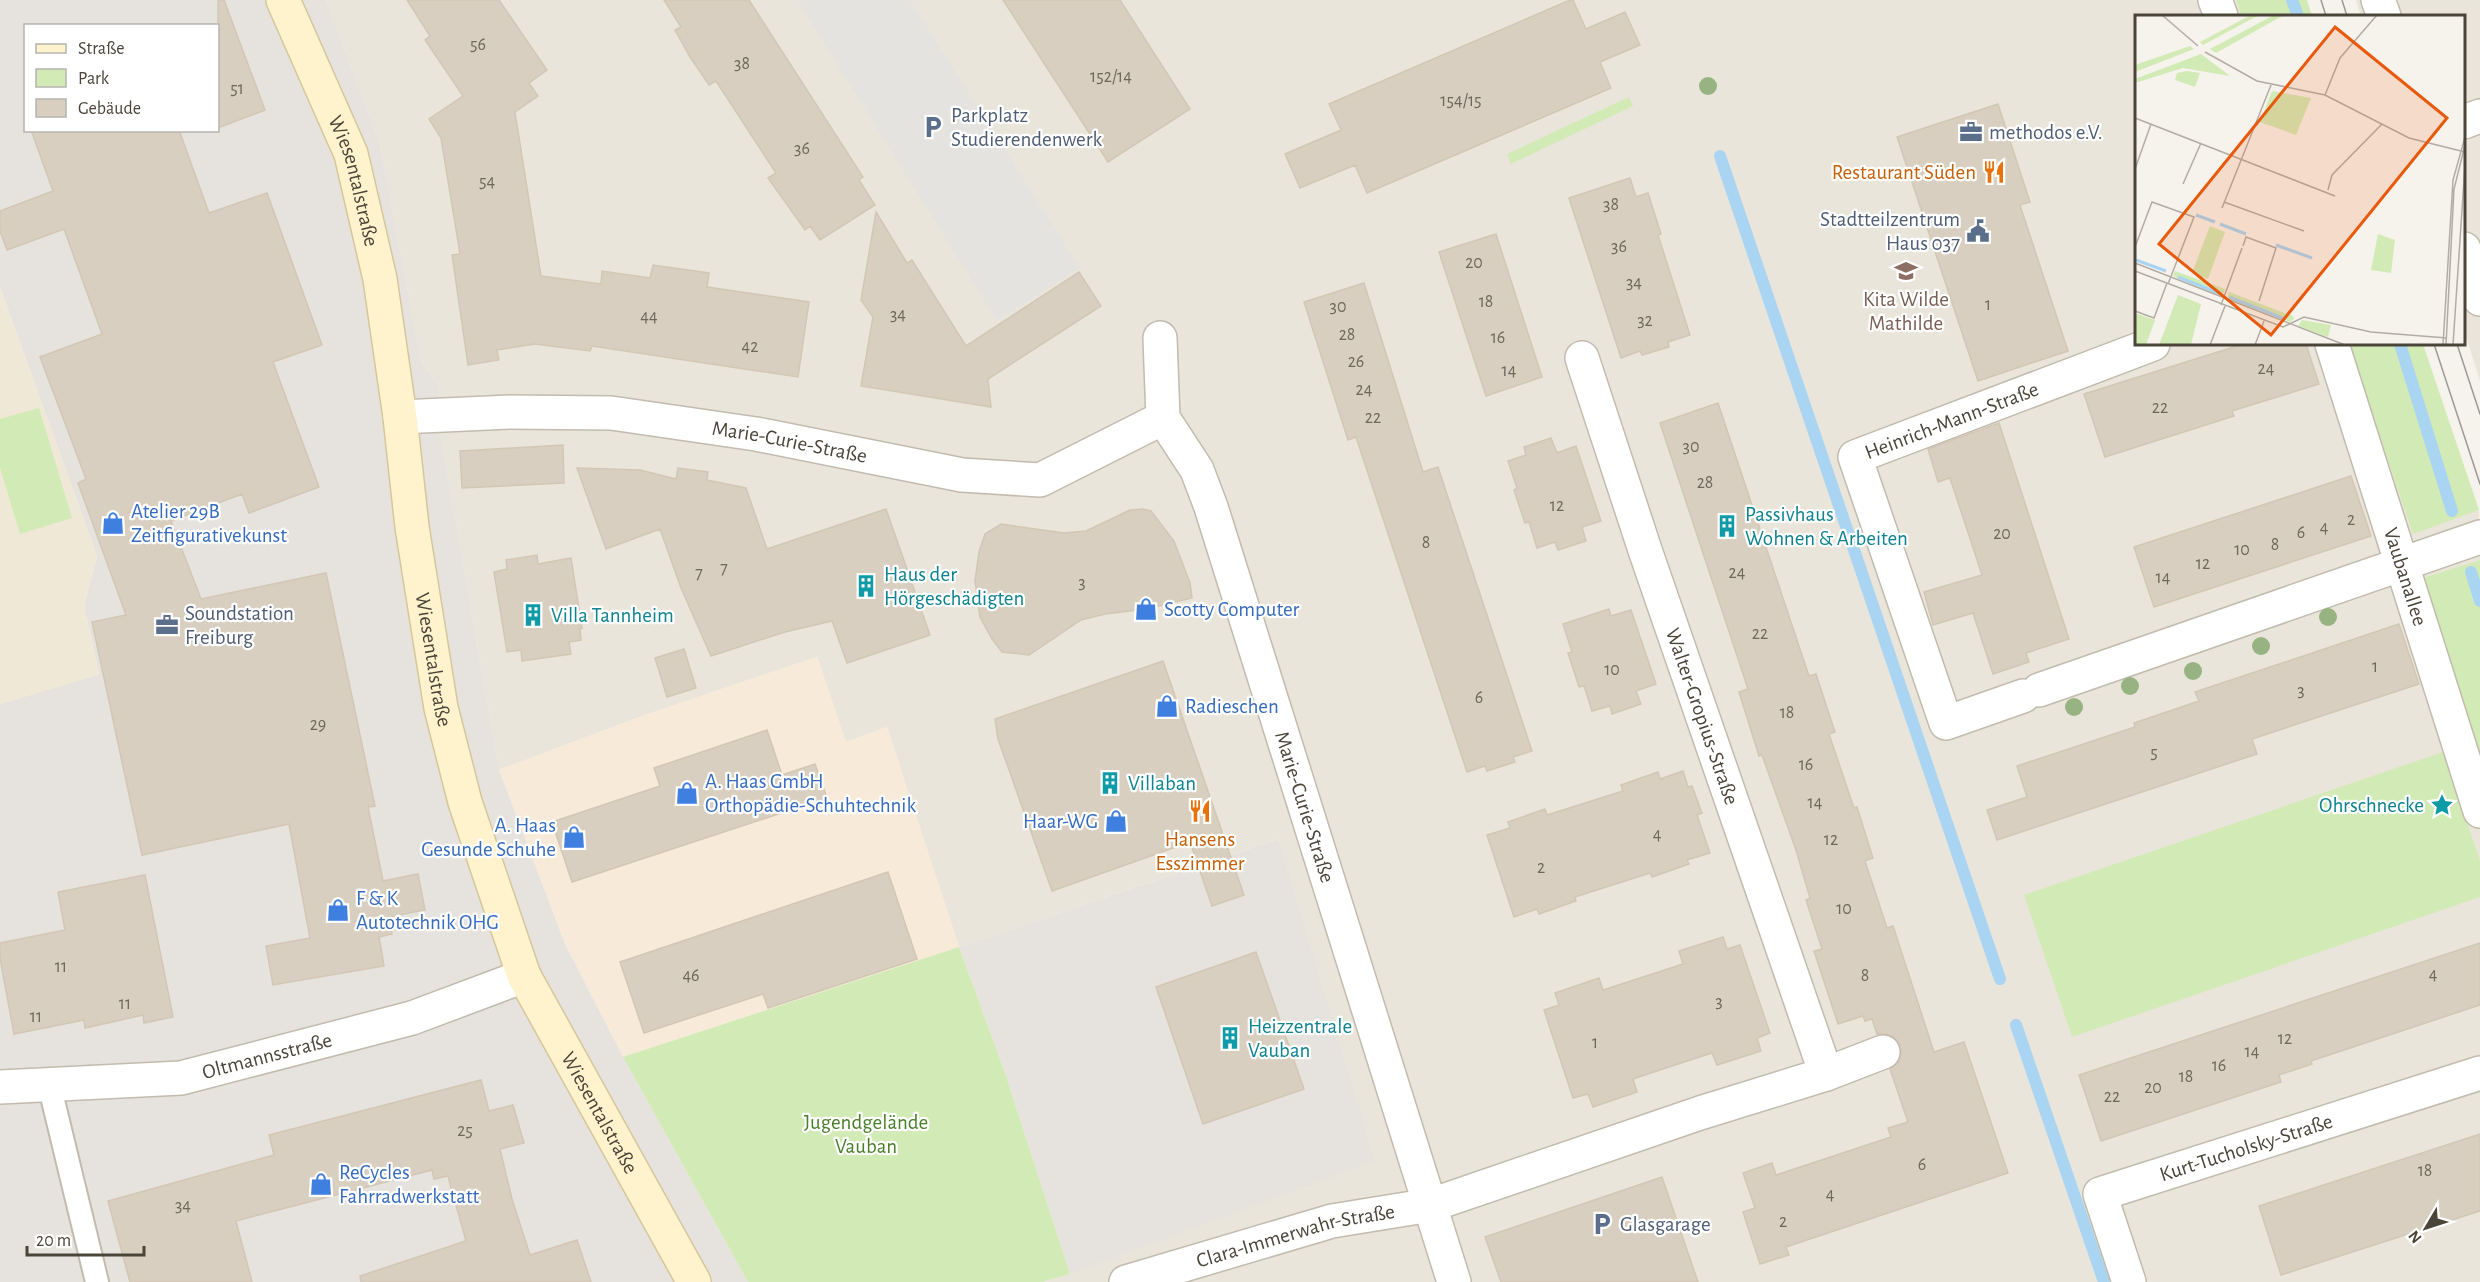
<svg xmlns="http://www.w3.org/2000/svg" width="2480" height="1282" viewBox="0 0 2480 1282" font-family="'Alegreya Sans',sans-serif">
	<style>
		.residential { fill: #eae5da }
		.commercial { fill: #f7ead8 }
		.industrial { fill: #e6e2dd; fill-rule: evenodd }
		.education { fill: #efe8d6 }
		.green { fill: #d2eab5 }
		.parking { fill: #e5e3e0 }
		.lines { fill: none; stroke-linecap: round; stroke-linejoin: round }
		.stream { stroke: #a9d4f2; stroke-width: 12 }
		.building { fill: #d8cfc1; stroke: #d3c7b4; stroke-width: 1.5 }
		.service-casing { stroke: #c2bbae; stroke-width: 26 }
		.pedestrian-casing { stroke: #c2bbae; stroke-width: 36 }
		.minor-casing { stroke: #c2bbae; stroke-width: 36 }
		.secondary-casing { stroke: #d6c79b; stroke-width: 36 }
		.service { stroke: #fff; stroke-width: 22 }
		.pedestrian { stroke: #fff; stroke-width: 33 }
		.minor { stroke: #fff; stroke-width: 33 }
		.secondary { stroke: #fff3cd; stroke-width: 33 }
		.tram { stroke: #9a9a9a; stroke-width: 1.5 }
		.tree { fill: #97b381 }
		.labels { text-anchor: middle; stroke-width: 4.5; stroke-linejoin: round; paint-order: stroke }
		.number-label { font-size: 18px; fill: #6e675b }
		.service-label { font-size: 21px; fill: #4e5e75; stroke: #fff; text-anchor: start }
		.food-label { font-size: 21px; fill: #c56008; stroke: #fff; text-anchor: end }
		.street-label { font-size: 21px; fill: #4b4439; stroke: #fff }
		.education-label { font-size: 21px; fill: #785e54; stroke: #fff }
		.shop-label { font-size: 21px; fill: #366cbe; stroke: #fff; text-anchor: start }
		.culture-label { font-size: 21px; fill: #0d838f; stroke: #fff; text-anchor: start }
		.park-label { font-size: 21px; fill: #4a7f2a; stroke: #fff }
		.inset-river { fill: none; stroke: #a9d4f2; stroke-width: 3 }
		.inset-road { fill: none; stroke: #b2ada4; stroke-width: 1.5 }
		.view { fill: #e8590c; fill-opacity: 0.15; stroke: #e8590c; stroke-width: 3 }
		.inset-edge { fill: none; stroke: #4b4439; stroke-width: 3 }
	</style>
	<rect width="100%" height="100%" fill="#f6f3ec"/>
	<path class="residential" d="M 326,0 L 2236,0 L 2241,16 L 2136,16 L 2136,344 L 2348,344 L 2413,533 L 2479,510 L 2480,560 L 2419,579 L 2480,772 L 2480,1282 L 1043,1282 L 1070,1274 L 1277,839 L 959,947 L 887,727 L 846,742 L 817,657 L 642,716 L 499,770 L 442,443 L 439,388 L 421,361 L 380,144 Z
		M 2356,0 L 2480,0 L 2480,381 L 2464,330 L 2464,16 L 2361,16 Z"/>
	<path class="commercial" d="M 817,657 L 846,742 L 887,727 L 959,947 L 623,1057 L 565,944 L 499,770 L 642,716 Z"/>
	<path class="industrial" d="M 0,0 L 326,0 L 380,144 L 421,361 L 439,388 L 442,443 L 499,770 L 565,944 L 623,1057 L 748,1282 L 0,1282 L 0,704 L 99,674 L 84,606 L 97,556 L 0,287 ZM 26,26 L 218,26 L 218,130 L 26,130 Z
		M 1278,839 L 1375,1161 L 1070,1274 L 1005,1073 L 959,947 Z"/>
	<path class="education" d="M 0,287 L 97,556 L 84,606 L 99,675 L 0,704 Z"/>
	<path class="green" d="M 2236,0 L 2307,0 L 2312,16 L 2241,16 Z
		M 1629,97 L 1633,106 L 1511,164 L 1507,154 Z
		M 2348,344 L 2423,344 L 2479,510 L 2413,534 Z
		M 39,408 L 72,518 L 20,534 L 0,468 L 0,419 Z
		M 2480,560 L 2480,772 L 2419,579 Z
		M 2443,752 L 2480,861 L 2480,897 L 2072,1037 L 2024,895 Z
		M 959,947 L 1005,1073 L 1070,1274 L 1042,1282 L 748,1282 L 623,1057 Z"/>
	<path class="parking" d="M 797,0 L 910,0 L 1080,268 L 997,321 Z"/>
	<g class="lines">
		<path class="stream" d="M 2292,0 L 2298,16
			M 1720,156 L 2000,979
			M 2400,344 L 2452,511
			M 2471,572 L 2480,601
			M 2016,1025 L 2104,1282"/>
	</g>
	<path class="building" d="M 218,0 L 224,0 L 265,110 L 218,128 Z
		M 407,0 L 499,0 L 547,70 L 529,83 L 538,96 L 515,112 L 541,276 L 601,284 L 602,271 L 650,278 L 653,265 L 709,273 L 707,287 L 809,302 L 798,377 L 592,346 L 590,351 L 535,344 L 497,350 L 499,360 L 468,365 L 452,255 L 460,254 L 441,138 L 429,119 L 463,96 L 425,40 L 430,36 Z
		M 664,0 L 749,0 L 863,177 L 859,180 L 875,205 L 820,240 L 810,226 L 805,230 L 768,178 L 776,173 L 716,81 L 709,85 L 690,57 L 675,30 L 681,27 Z
		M 1003,0 L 1120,0 L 1190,109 L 1108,162 Z
		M 1570,0 L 1573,0 L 1586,29 L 1625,12 L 1640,45 L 1600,62 L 1611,88 L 1367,193 L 1355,165 L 1300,188 L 1285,154 L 1341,130 L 1329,104 Z
		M 1998,104 L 2030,202 L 2020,205 L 2068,351 L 1978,381 L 1897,137 Z
		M 31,130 L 179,130 L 209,213 L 267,193 L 322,345 L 273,362 L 319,487 L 249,513 L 242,494 L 171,521 L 201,599 L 326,573 L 375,806 L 368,807 L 383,881 L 418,874 L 425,910 L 389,917 L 392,934 L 379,937 L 384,966 L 273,985 L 266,946 L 310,938 L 289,824 L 142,855 L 92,622 L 126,615 L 78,483 L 86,479 L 40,357 L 102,334 L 64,229 L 7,250 L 0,231 L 0,211 L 53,191 Z
		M 1630,178 L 1636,197 L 1648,193 L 1661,234 L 1658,235 L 1690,335 L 1668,342 L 1669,347 L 1642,355 L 1640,351 L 1621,358 L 1569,198 Z
		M 876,212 L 907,263 L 912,260 L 966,346 L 1079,272 L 1101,306 L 988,379 L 991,407 L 861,386 L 873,317 L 861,300 Z
		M 1496,234 L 1542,377 L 1486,396 L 1439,252 Z
		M 1364,283 L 1423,472 L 1438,467 L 1532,751 L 1513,757 L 1515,762 L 1487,771 L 1485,766 L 1467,772 L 1356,437 L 1348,440 L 1304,302 Z
		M 2243,344 L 2306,344 L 2319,384 L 2232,411 L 2234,416 L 2105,457 L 2084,394 Z
		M 1718,403 L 1809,676 L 1816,674 L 1835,732 L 1829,734 L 1854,808 L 1857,807 L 1873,858 L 1865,861 L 1887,928 L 1893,926 L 1934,1052 L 1964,1042 L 2008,1173 L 1786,1247 L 1789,1255 L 1760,1264 L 1743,1212 L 1755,1208 L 1743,1173 L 1772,1163 L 1776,1175 L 1891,1137 L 1888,1128 L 1908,1122 L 1890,1069 L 1897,1064 L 1901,1055 L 1900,1045 L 1894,1037 L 1886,1034 L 1877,1034 L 1872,1019 L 1865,1021 L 1863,1016 L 1838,1024 L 1814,951 L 1822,949 L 1806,900 L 1810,898 L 1796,850 L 1762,755 L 1759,756 L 1739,692 L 1748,689 L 1660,423 Z
		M 1999,423 L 2069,639 L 2026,653 L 2029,662 L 1993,674 L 1973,613 L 1933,625 L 1924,592 L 1982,575 L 1950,478 L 1938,482 L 1928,449 Z
		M 1551,438 L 1557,453 L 1576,446 L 1601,521 L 1582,527 L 1586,541 L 1558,550 L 1555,542 L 1537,548 L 1529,522 L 1525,523 L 1514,490 L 1517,488 L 1508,461 L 1526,455 L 1524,447 Z
		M 563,445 L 564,483 L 462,488 L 460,451 Z
		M 577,468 L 640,470 L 676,479 L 678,468 L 708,472 L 707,480 L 746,488 L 767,549 L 886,509 L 930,635 L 847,663 L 832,621 L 785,632 L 711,656 L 681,588 L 660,529 L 606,549 Z
		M 2351,476 L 2371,536 L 2154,607 L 2134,547 Z
		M 1143,509 L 1151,511 L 1174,541 L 1190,583 L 1192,598 L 1146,609 L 1105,614 L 1081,620 L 1029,655 L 1002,652 L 992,639 L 980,617 L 975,581 L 979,552 L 985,534 L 1001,524 L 1064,533 L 1086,531 L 1130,510 Z
		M 537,555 L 538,564 L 571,558 L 582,628 L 580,629 L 581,640 L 569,642 L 571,654 L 522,661 L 521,650 L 507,652 L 494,572 L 507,569 L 506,560 Z
		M 1609,609 L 1611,616 L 1631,610 L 1656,684 L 1636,691 L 1641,704 L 1612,714 L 1610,706 L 1592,711 L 1584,686 L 1579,687 L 1568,653 L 1572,652 L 1563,624 Z
		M 2399,624 L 2419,684 L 2252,739 L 2257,754 L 1997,840 L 1987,810 L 2027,797 L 2017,766 L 2135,727 L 2134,723 L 2199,701 L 2195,692 Z
		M 684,649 L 696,688 L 667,697 L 655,658 Z
		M 1163,661 L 1244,895 L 1212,906 L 1190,842 L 1052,891 L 998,739 L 995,719 Z
		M 767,730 L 782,775 L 815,764 L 827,798 L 572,882 L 552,822 L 660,786 L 654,768 Z
		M 1683,771 L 1688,787 L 1692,786 L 1702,813 L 1697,815 L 1710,853 L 1687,860 L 1689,864 L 1652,877 L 1650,873 L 1575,897 L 1576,901 L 1539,914 L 1537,909 L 1514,917 L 1487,835 L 1510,828 L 1508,822 L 1545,809 L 1547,815 L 1623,791 L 1621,785 L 1658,772 L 1660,779 Z
		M 888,872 L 917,959 L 768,1008 L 763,994 L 644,1033 L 620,962 Z
		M 145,875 L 173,1017 L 144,1023 L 143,1015 L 85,1028 L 84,1020 L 14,1034 L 0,958 L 0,943 L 65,930 L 58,892 Z
		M 1723,937 L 1727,949 L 1740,945 L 1770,1033 L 1757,1038 L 1761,1051 L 1717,1065 L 1712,1053 L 1669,1067 L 1633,1079 L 1637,1092 L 1593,1107 L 1588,1094 L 1573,1098 L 1544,1010 L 1559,1005 L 1555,993 L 1599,978 L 1603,990 L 1683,964 L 1679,951 Z
		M 2480,943 L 2480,1005 L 2311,1061 L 2312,1064 L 2279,1075 L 2281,1082 L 2101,1141 L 2079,1075 Z
		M 1256,952 L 1304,1089 L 1203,1124 L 1156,987 Z
		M 481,1080 L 489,1111 L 513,1105 L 524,1143 L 500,1149 L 512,1199 L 530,1255 L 577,1240 L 591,1282 L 361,1282 L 360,1276 L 466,1241 L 448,1176 L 434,1179 L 432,1170 L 236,1221 L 252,1282 L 130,1282 L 108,1201 L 274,1155 L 269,1135 Z
		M 2480,1134 L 2480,1211 L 2281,1275 L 2259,1206 Z
		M 1662,1177 L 1698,1282 L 1501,1282 L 1485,1237 Z"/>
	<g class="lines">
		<g class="service-casing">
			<path id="service" d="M 49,1084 L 97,1282"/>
		</g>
		<g class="pedestrian-casing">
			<g id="pedestrian">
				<path d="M 2215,0 L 2221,16"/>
				<path id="s1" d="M 2332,344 L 2480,811"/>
			</g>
		</g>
		<g class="minor-casing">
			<g id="minor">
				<path d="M 2378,0 L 2384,16"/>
				<path d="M 2464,122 L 2480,116"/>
				<path d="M 2464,249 L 2480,299"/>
				<path id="s2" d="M 1160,338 L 1163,418 L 1197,470 L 1211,507 L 1454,1282"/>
				<path id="s3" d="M 1582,358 L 1645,550 L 1826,1074"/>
				<path id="s4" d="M 400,417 L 510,412 L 611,413 L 756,434 L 962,475 L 1040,480 L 1163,418"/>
				<path d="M 2039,690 L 2480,537"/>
				<path id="s5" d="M 2023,696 L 1946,723 L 1855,457 L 2153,344"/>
				<path id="s6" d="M 0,1087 L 181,1078 L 412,1018 L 524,976"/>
				<path id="s7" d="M 1126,1282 L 1332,1221 L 1431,1205 L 1700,1113 L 1826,1074 L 1883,1052"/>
				<path id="s8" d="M 2129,1282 L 2100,1194 L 2480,1073"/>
			</g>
		</g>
		<g class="secondary-casing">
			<g id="secondary">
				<path id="s9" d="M 283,0 L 351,154 L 380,279 L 400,417 L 412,527 L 441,708 L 465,802 L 524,976 L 694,1282"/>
			</g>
		</g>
		<use href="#service" class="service"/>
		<use href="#pedestrian" class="pedestrian"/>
		<use href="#minor" class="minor"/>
		<use href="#secondary" class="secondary"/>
		<path class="tram" d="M 2321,0 L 2326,16
			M 2342,0 L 2347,16
			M 2434,344 L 2480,484
			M 2457,344 L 2480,414"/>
	</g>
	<g class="tree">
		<circle cx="1708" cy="86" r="9"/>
		<circle cx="2328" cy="617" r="9"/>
		<circle cx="2261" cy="646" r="9"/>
		<circle cx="2193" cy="671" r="9"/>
		<circle cx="2130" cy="686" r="9"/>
		<circle cx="2074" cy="707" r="9"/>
	</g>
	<defs>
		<g id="parking-bare" transform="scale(1.8)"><path d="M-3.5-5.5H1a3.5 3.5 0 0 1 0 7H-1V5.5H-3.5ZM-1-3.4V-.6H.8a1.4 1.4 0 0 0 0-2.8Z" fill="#5c6f8a" stroke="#fff" stroke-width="2.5" paint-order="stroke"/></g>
		<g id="office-bare" transform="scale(1.8)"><path d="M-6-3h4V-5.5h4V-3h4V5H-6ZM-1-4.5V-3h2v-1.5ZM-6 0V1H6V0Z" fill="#5c6f8a" stroke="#fff" stroke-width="2.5" paint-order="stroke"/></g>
		<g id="restaurant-bare" transform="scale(1.8)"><path d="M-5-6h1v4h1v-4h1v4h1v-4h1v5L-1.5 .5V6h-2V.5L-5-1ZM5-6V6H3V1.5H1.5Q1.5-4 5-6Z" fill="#e8710a" stroke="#fff" stroke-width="2.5" paint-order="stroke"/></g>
		<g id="civic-bare" transform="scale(1.8)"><path d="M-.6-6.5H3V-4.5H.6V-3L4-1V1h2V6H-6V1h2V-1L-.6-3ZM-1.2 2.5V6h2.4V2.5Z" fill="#5c6f8a" stroke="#fff" stroke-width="2.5" paint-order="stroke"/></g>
		<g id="school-bare" transform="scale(1.8)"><path d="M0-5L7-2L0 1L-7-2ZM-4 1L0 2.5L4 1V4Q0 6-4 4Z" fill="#8d6e63" stroke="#fff" stroke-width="2.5" paint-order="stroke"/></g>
		<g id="shop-bare" transform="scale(1.8)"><path d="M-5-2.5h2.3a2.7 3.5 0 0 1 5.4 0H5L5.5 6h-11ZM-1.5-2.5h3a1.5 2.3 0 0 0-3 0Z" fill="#3f7fe0" stroke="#fff" stroke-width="2.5" paint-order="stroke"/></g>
		<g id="building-bare" transform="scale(1.8)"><path d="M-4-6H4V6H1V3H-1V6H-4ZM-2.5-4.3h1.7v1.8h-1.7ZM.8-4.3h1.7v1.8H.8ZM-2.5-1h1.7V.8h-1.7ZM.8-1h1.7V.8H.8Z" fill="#0f9aa8" stroke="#fff" stroke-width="2.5" paint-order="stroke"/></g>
		<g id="sight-bare" transform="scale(1.8)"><path d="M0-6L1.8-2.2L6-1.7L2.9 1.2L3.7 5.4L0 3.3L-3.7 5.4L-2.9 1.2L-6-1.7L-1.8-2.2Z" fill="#0f9aa8" stroke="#fff" stroke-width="2.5" paint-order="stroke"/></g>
	</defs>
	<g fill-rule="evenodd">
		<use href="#parking-bare" x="933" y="127"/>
		<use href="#office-bare" x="1971" y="132"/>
		<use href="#restaurant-bare" x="1994" y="172"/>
		<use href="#civic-bare" x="1978" y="231"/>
		<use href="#school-bare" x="1906" y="271"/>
		<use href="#shop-bare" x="113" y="523"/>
		<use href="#building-bare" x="1727" y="526"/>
		<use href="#building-bare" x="866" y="586"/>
		<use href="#shop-bare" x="1146" y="609"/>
		<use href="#building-bare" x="533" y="615"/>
		<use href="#office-bare" x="167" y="625"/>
		<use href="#shop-bare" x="1167" y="706"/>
		<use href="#building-bare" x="1110" y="783"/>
		<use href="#shop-bare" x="687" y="793"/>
		<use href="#sight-bare" x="2442" y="805"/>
		<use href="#restaurant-bare" x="1200" y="811"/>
		<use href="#shop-bare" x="1116" y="821"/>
		<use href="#shop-bare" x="574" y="837"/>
		<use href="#shop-bare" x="338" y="910"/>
		<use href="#building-bare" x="1230" y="1038"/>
		<use href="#shop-bare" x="321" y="1184"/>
		<use href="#parking-bare" x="1602" y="1224"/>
	</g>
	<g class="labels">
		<g class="number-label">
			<text x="478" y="50">56</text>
			<text x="742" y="69">38</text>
			<text x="1111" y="82">152/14</text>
			<text x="237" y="94">51</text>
			<text x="1461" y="106">154/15</text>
			<text x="802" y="154">36</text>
			<text x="487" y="187">54</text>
			<text x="1611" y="210">38</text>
			<text x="1619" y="252">36</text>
			<text x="1474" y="268">20</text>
			<text x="1634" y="288">34</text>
			<text x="1486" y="307">18</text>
			<text x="1988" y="310">1</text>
			<text x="1338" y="312">30</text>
			<text x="898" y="320">34</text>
			<text x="649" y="322">44</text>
			<text x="1645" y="326">32</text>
			<text x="1347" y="340">28</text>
			<text x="1498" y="343">16</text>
			<text x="750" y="352">42</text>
			<text x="1356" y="367">26</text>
			<text x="2266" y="374">24</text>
			<text x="1509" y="376">14</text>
			<text x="1364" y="395">24</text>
			<text x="2160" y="413">22</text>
			<text x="1373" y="423">22</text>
			<text x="1691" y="452">30</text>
			<text x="1705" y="488">28</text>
			<text x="1557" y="511">12</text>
			<text x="2351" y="525">2</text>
			<text x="2324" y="533">4</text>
			<text x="2301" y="538">6</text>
			<text x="2002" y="539">20</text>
			<text x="1426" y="548">8</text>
			<text x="2275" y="550">8</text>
			<text x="2242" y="555">10</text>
			<text x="2203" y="569">12</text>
			<text x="724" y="574">7</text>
			<text x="1737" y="578">24</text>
			<text x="699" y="579">7</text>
			<text x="2163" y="583">14</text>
			<text x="1082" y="588">3</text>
			<text x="1760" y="639">22</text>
			<text x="2375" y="672">1</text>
			<text x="1612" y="675">10</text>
			<text x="2301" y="696">3</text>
			<text x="1479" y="703">6</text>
			<text x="1787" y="718">18</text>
			<text x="318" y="730">29</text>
			<text x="2154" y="758">5</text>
			<text x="1806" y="770">16</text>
			<text x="1815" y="808">14</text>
			<text x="1657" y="840">4</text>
			<text x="1831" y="845">12</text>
			<text x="1541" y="873">2</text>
			<text x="1844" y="914">10</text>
			<text x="61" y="972">11</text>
			<text x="2433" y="980">4</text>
			<text x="691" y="981">46</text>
			<text x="1865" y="981">8</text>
			<text x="1719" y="1007">3</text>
			<text x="125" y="1009">11</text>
			<text x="36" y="1022">11</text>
			<text x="2285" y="1044">12</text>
			<text x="1595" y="1048">1</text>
			<text x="2252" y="1057">14</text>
			<text x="2219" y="1071">16</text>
			<text x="2186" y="1082">18</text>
			<text x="2153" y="1093">20</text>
			<text x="2112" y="1102">22</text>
			<text x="465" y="1136">25</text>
			<text x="1922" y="1170">6</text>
			<text x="2425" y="1176">18</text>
			<text x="1830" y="1200">4</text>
			<text x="183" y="1211">34</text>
			<text x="1783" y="1227">2</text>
		</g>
		<g class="service-label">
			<text x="951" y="122">Parkplatz<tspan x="951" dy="24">Studierendenwerk</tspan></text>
			<text x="1989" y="139">methodos e.V.</text>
			<text x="1960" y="226" text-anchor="end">Stadtteilzentrum<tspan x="1960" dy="24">Haus 037</tspan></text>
			<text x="185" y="620">Soundstation<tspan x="185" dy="24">Freiburg</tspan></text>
			<text x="1620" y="1231">Glasgarage</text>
		</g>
		<g class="food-label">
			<text x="1976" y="179">Restaurant Süden</text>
			<text x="1200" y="846" text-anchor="middle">Hansens<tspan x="1200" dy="24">Esszimmer</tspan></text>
		</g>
		<g class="street-label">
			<text dy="7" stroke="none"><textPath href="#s9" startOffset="195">Wiesentalstraße</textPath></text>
			<text dy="7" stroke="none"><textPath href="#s5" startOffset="466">Heinrich-Mann-Straße</textPath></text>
			<text dy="7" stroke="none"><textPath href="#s4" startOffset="392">Marie-Curie-Straße</textPath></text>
			<text dy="7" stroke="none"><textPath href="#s1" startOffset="244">Vaubanallee</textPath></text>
			<text dy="7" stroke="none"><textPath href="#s9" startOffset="681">Wiesentalstraße</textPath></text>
			<text dy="7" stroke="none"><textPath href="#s3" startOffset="378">Walter-Gropius-Straße</textPath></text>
			<text dy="7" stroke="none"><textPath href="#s2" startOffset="496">Marie-Curie-Straße</textPath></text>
			<text dy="7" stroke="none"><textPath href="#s6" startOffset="270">Oltmannsstraße</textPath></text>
			<text dy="7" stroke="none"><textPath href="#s9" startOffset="1167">Wiesentalstraße</textPath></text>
			<text dy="7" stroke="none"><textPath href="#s8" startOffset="246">Kurt-Tucholsky-Straße</textPath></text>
			<text dy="7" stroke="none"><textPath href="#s7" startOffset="176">Clara-Immerwahr-Straße</textPath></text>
		</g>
		<g class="education-label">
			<text x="1906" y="306">Kita Wilde<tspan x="1906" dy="24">Mathilde</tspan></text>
		</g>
		<g class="shop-label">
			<text x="131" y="518">Atelier 29B<tspan x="131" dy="24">Zeitfigurativekunst</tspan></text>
			<text x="1164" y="616">Scotty Computer</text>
			<text x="1185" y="713">Radieschen</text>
			<text x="705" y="788">A. Haas GmbH<tspan x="705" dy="24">Orthopädie-Schuhtechnik</tspan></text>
			<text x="1098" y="828" text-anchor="end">Haar-WG</text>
			<text x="556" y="832" text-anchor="end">A. Haas<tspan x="556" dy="24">Gesunde Schuhe</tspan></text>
			<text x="356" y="905">F &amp; K<tspan x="356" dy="24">Autotechnik OHG</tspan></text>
			<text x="339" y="1179">ReCycles<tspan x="339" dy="24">Fahrradwerkstatt</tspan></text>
		</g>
		<g class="culture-label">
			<text x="1745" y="521">Passivhaus<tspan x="1745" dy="24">Wohnen &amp; Arbeiten</tspan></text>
			<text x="884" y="581">Haus der<tspan x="884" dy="24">Hörgeschädigten</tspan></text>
			<text x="551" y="622">Villa Tannheim</text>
			<text x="1128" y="790">Villaban</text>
			<text x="2424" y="812" text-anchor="end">Ohrschnecke</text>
			<text x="1248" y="1033">Heizzentrale<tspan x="1248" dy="24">Vauban</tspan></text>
		</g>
		<g class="park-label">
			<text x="866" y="1129">Jugendgelände<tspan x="866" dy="24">Vauban</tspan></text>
		</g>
	</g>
	<g transform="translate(2135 15)">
		<rect width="330" height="330" fill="#f6f3ec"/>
		<path d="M 116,0 L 124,0 L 68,30 L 65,27 ZM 139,0 L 149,0 L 81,38 L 75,34 ZM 55,31 L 59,34 L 0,57 L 0,50 ZM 66,39 L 95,61 L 48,53 L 0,68 L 0,64 ZM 52,56 L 65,58 L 60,72 L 40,65 L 42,58 ZM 137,76 L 176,83 L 161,120 L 125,107 ZM 75,211 L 90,217 L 73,264 L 57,258 ZM 243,219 L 260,225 L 256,258 L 236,255 ZM 40,256 L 90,274 L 87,282 L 38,261 ZM 94,277 L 158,301 L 159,304 L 155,307 L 92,284 ZM 43,280 L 66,289 L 56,330 L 24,330 ZM 0,298 L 20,305 L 11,330 L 0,330 ZM 167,305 L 196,310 L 193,322 L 163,311 Z" fill="#d2eab5"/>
		<path class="inset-river" d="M 61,200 L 80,207M 85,209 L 111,219M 141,230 L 177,243M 1,245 L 31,256M 43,262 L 86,279M 94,282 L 150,304"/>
		<path class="inset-road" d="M 27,0 L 63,31M 70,37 L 122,66 L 190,80 L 274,123 L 330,137M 190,80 L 205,43 L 242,0M 0,103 L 200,181M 0,154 L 16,109M 48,169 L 66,128M 193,175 L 197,160 L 247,109M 89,187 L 169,216M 87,193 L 136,70M 108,231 L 111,222 L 141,233 L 124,286M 0,232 L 17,187 L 59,202 L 33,269M 0,248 L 210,330M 0,256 L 148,312 L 169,302 L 236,317 L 312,323M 86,290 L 107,233M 0,296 L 19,303 L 32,268M 75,330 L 90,291M 120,330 L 129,306M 308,330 L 318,165 L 330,122M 311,330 L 319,174 L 330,130M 318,330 L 330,150"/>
		<path class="view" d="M 200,12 L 312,103 L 136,320 L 24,229 Z"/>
		<rect width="330" height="330" class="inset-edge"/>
	</g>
	<rect x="24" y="24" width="195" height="108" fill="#ffffff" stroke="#b7b4b0" stroke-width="1.5"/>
	<rect x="36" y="44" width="30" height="9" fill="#fff3cd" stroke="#b7b4b0" stroke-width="1.5"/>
	<text x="78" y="54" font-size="18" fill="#4b4439">Straße</text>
	<rect x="36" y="69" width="30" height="18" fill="#d2eab5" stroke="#b7b4b0" stroke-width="1.5"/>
	<text x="78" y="84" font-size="18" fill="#4b4439">Park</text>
	<rect x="36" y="99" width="30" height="18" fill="#d8cfc1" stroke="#b7b4b0" stroke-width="1.5"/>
	<text x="78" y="114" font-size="18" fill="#4b4439">Gebäude</text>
	<g transform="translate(2426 1228) rotate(231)" stroke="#ffffff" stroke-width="4.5" paint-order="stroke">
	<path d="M0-4.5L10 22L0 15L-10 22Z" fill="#4b4439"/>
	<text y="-9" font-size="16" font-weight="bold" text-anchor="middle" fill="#4b4439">N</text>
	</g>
	<path d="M27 1246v9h117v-9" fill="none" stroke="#4b4439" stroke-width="3"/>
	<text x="36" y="1246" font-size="18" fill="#4b4439" stroke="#ffffff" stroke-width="4.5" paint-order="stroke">20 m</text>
</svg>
